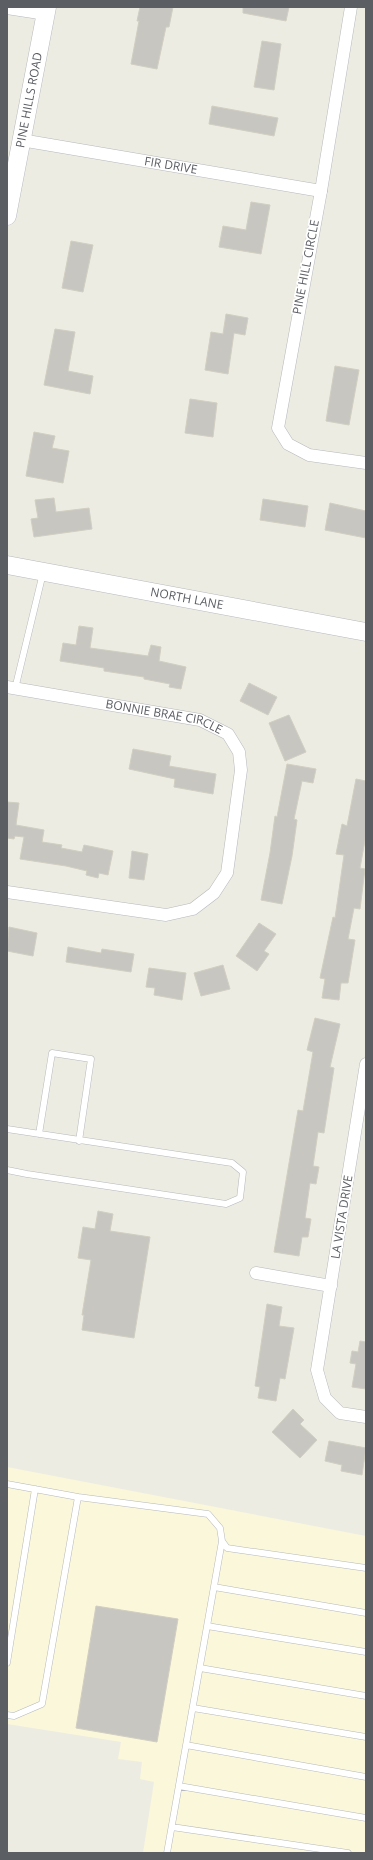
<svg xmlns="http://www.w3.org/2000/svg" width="373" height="1860" viewBox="0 0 373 1860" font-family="'Open Sans',sans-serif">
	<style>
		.commercial { fill: #fbf7da }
		.building { fill: #c8c6c0; stroke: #d1cec2 }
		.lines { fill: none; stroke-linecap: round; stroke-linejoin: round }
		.lane-casing { stroke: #b6b8bc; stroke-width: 7 }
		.street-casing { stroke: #b6b8bc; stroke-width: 13 }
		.secondary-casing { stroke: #b7b9be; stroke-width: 19 }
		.lane { stroke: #fff; stroke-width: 6 }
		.street { stroke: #fff; stroke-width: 12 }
		.secondary { stroke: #fff; stroke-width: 18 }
		.labels { text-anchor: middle; stroke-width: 3.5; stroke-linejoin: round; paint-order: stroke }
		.street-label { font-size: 12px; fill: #5b5e63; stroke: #fff }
	</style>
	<rect width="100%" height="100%" fill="#edece3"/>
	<path class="commercial" d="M 7,1467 L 366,1536 L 366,1853 L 143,1853 L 154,1782 L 140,1779 L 142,1762 L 118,1759 L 121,1742 L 7,1724 Z"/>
	<path class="building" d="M 140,7 L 173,7 L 169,27 L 166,27 L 157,69 L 131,64 L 139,21 L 137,21 Z
		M 243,7 L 289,7 L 286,21 L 243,13 Z
		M 262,41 L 281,44 L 274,90 L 254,87 Z
		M 212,106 L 278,118 L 274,136 L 209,124 Z
		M 251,202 L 270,205 L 261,254 L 219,247 L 223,226 L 246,230 Z
		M 71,241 L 93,245 L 83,292 L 62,288 Z
		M 226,314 L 248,318 L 245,335 L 234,333 L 228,374 L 205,370 L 211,332 L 223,334 Z
		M 55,329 L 75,332 L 68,371 L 93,376 L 90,394 L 44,385 Z
		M 335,366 L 359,370 L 349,425 L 326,421 Z
		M 190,399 L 217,403 L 213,437 L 185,433 Z
		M 34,432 L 55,436 L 52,448 L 69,451 L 63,483 L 26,476 Z
		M 54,498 L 56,512 L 89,508 L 92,529 L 34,537 L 31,519 L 38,518 L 35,500 Z
		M 263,499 L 308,506 L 305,527 L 260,520 Z
		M 330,503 L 366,511 L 366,538 L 325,530 Z
		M 79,626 L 93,628 L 90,648 L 148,656 L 151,645 L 161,647 L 159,661 L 186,667 L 181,689 L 169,687 L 170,684 L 144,679 L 144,677 L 104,671 L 104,668 L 60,661 L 63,643 L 76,645 Z
		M 249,683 L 277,697 L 268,715 L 240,701 Z
		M 289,715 L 306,752 L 285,761 L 269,723 Z
		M 133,749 L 171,756 L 169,766 L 216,774 L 213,794 L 174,787 L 175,779 L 129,769 Z
		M 287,764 L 316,769 L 313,783 L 302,781 L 294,819 L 297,820 L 292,856 L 282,904 L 261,900 L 270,853 L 275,816 L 277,817 Z
		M 356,779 L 366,781 L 366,835 L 360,868 L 365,869 L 360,909 L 354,908 L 348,939 L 355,940 L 348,983 L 341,983 L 339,1000 L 322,998 L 325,979 L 320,978 L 333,917 L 335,918 L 344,855 L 336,854 L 342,824 L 347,826 Z
		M 7,802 L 19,803 L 16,825 L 44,830 L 42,842 L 62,845 L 61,848 L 82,852 L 84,845 L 113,851 L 108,875 L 99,873 L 98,878 L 86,875 L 87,871 L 66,866 L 20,859 L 24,837 L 15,836 L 14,839 L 7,838 Z
		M 132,851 L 148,854 L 144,880 L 129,878 Z
		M 259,923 L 276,934 L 264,951 L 269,954 L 257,971 L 236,956 Z
		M 9,927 L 37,933 L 33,956 L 7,951 Z
		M 68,947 L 101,953 L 102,949 L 134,954 L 131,972 L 66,962 Z
		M 223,965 L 230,989 L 201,996 L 194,973 Z
		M 149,968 L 186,973 L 182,1000 L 154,995 L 155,988 L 146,987 Z
		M 315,1018 L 340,1024 L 330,1067 L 334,1068 L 324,1133 L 318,1132 L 313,1166 L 319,1167 L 316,1184 L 310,1183 L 305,1218 L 311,1219 L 308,1237 L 302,1237 L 299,1256 L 274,1252 L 298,1110 L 303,1111 L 313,1052 L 307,1050 Z
		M 98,1211 L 113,1214 L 110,1231 L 150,1237 L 134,1338 L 82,1330 L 84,1315 L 82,1315 L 91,1260 L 78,1258 L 83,1227 L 95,1229 Z
		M 267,1304 L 282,1307 L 279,1326 L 294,1328 L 285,1379 L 280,1378 L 276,1401 L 258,1398 L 260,1387 L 255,1386 Z
		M 360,1341 L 366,1342 L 366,1389 L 352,1387 L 356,1364 L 350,1363 L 352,1351 L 358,1352 Z
		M 293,1409 L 304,1420 L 300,1424 L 317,1440 L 300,1458 L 272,1432 Z
		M 329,1441 L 366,1448 L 362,1475 L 341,1471 L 342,1465 L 325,1461 Z
		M 96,1606 L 178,1619 L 157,1742 L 76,1728 Z"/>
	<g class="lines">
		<g class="lane-casing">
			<path id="lane" d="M 15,689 L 43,573
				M 7,1129 L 232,1163 L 243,1172 L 240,1198 L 226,1204 L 27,1174 L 7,1170
				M 39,1134 L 52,1053 L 91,1059 L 79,1141
				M 7,1484 L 78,1497 L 42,1704 L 14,1716 L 7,1715
				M 78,1497 L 208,1514 L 220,1528 L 222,1541 L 227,1548 L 366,1568
				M 214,1587 L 366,1613
				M 207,1626 L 366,1652
				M 7,1663 L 35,1489
				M 200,1668 L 366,1696
				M 193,1708 L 366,1737
				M 186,1745 L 366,1777
				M 179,1786 L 366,1818
				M 172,1827 L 348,1853
				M 167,1853 L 222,1541"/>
		</g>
		<g class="street-casing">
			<g id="street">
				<path d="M 351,7 L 321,191 L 278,428 L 288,444 L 309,455 L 366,463"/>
				<path d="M 7,8 L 46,14"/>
				<path id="s1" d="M 21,140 L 321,191"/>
				<path id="s2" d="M 7,687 L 200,720 L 228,734 L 239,752 L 241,770 L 227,873 L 214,893 L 193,909 L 166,915 L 7,892"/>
				<path d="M 366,1064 L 317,1370 L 325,1398 L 340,1413 L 366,1417"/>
				<path d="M 256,1273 L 331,1286"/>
			</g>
		</g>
		<g class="secondary-casing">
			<g id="secondary">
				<path id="s3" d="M 7,216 L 47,7"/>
				<path id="s4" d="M 7,565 L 366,632"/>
			</g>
		</g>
		<use href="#lane" class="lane"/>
		<use href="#street" class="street"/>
		<use href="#secondary" class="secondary"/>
	</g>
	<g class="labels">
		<g class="street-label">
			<text dy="4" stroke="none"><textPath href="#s3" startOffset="118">PINE HILLS ROAD</textPath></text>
			<text dy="4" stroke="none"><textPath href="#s1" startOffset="152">FIR DRIVE</textPath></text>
			<text transform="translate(306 267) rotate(-79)" y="4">PINE HILL CIRCLE</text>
			<text dy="4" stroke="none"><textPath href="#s4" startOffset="183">NORTH LANE</textPath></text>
			<text dy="4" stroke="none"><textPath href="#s2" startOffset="160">BONNIE BRAE CIRCLE</textPath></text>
			<text transform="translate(342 1217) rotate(-81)" y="4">LA VISTA DRIVE</text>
		</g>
	</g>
	<rect width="373" height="1860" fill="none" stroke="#5b5e63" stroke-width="16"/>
</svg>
